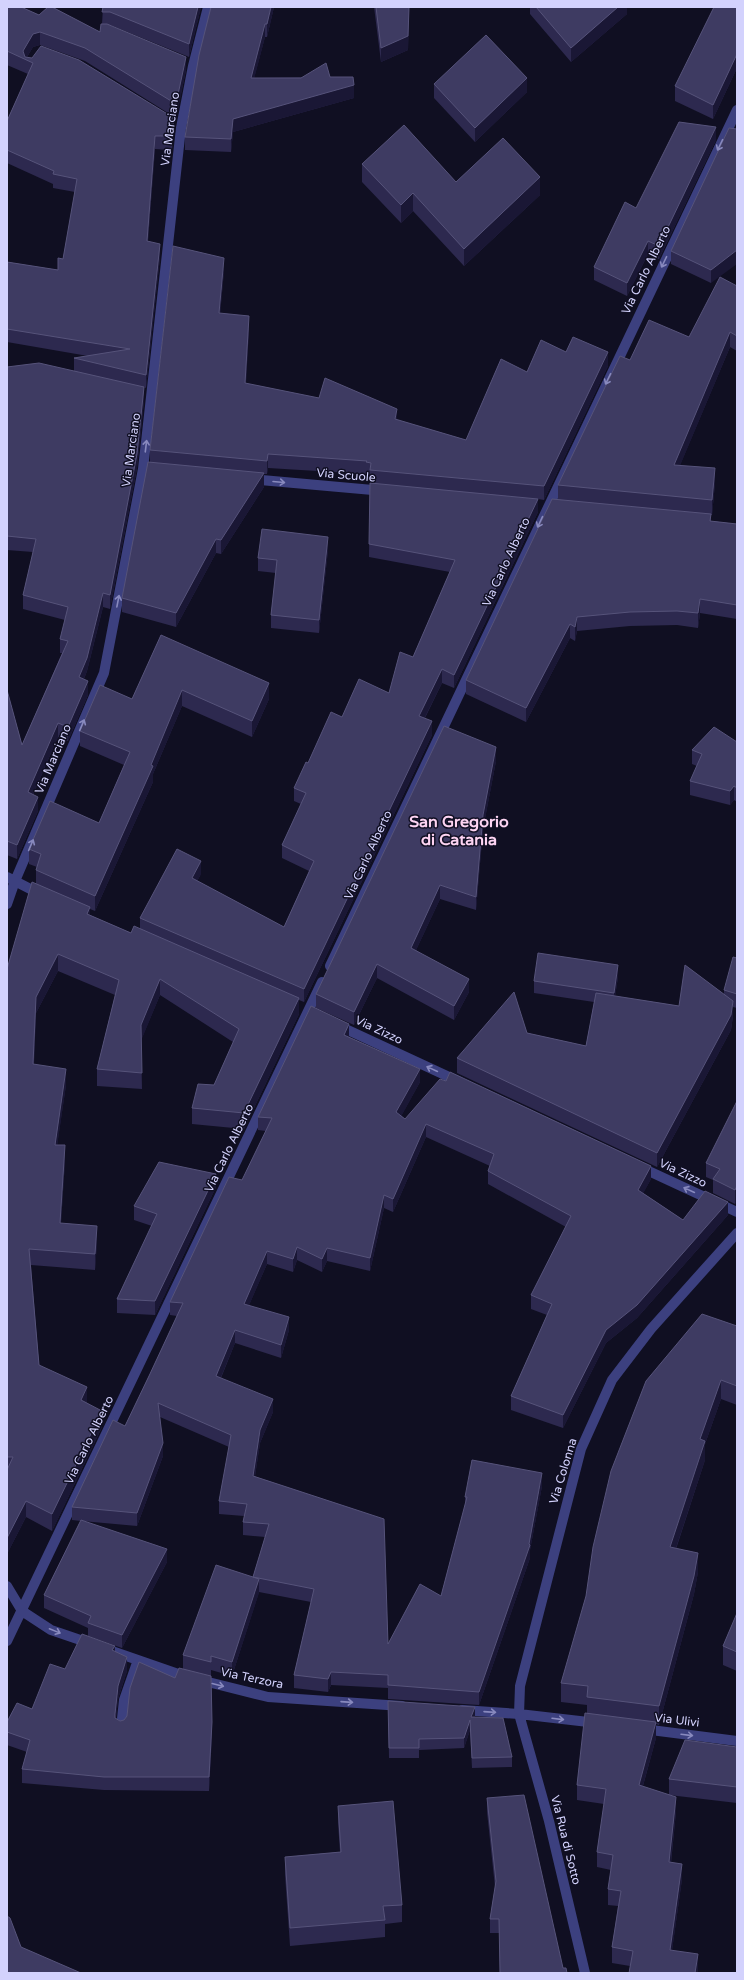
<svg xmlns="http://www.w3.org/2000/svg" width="744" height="1980" viewBox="0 0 744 1980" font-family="'Varela Round',sans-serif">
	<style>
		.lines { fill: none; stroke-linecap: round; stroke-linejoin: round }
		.minor { stroke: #3c407f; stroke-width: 10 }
		.tertiary { stroke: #3c407f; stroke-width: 10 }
		.wall { fill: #2d294f }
		.shaded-wall { fill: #1a1735 }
		.building { fill: #3e3b62; stroke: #56537a }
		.oneway { stroke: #8889be }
		.labels { text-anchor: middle; stroke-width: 3; stroke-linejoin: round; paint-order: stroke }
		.street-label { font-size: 12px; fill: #d3d2fd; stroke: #100f22 }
		.district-label { font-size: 16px; font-weight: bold; fill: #fdd4f2; stroke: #100f22 }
	</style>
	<rect width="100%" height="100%" fill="#100f22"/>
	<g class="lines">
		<path class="minor" d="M 250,479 L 384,491
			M 7,877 L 42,895
			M 7,904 L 15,881 L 104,673 L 143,469 L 181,128 L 193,66 L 208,7
			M 330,966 L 737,110
			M 337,1025 L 460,1082
			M 640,1167 L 737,1212
			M 7,1586 L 22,1611 L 51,1630 L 92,1644
			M 7,1641 L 322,982
			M 109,1650 L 184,1676 L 268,1697 L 402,1706
			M 462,1710 L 519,1714
			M 121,1728 L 124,1700 L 138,1660"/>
		<path class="tertiary" d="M 519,1714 L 597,1723
			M 643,1729 L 737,1741
			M 585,1973 L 549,1821 L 519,1714 L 520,1686 L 581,1449 L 612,1380 L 651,1329 L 737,1233"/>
	</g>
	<path class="wall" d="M 7,7 L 39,15 L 100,32 L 102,24 L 103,7 L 201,7 L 189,57 L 110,25 L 108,25 L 186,70 L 176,118 L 85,61 L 40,45 L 33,47 L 27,57 L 174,131 L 172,150 L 155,149 L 148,241 L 160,257 L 146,388 L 144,387 L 144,401 L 137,468 L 110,609 L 103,607 L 87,671 L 84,679 L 88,695 L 68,741 L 58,737 L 33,795 L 38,811 L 17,859 L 7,855 L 7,690 L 22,745 L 62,653 L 60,653 L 60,639 L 65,620 L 23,609 L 23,595 L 33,552 L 7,550 L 7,367 L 74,371 L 74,358 L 88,356 L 7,342 L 7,262 L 58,270 L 63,259 L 75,192 L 53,188 L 53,184 L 7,163 L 7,121 L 28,74 L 7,65 Z
		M 274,7 L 267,37 L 265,37 L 254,78 L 330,77 L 354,98 L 233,132 L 231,152 L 185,150 L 185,137 Z
		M 374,7 L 409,7 L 408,50 L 381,62 Z
		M 530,7 L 627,7 L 627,14 L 571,62 L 530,14 Z
		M 737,7 L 737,68 L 713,119 L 675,101 L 675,86 Z
		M 434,84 L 527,92 L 475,142 L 434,98 Z
		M 737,129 L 711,283 L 671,264 L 671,251 Z
		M 716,140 L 659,259 L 648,254 L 627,296 L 594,280 L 594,267 L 636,208 Z
		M 362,164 L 456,182 L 540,195 L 464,266 L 413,211 L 401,223 L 362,182 Z
		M 224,271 L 220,314 L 249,329 L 246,383 L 397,420 L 466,440 L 527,372 L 566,352 L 608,366 L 544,500 L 538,499 L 538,512 L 454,688 L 442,683 L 425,718 L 432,735 L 304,1002 L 299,1000 L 299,1014 L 244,1129 L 192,1124 L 192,1108 L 214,1085 L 233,1042 L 160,995 L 141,1040 L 142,1089 L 97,1086 L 97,1069 L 115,995 L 58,971 L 36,1013 L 34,1064 L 66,1085 L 57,1145 L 65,1161 L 61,1223 L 97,1242 L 95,1270 L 31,1265 L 39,1365 L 87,1403 L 102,1427 L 52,1531 L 26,1517 L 7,1554 L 7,969 L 36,883 L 36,870 L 37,867 L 29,864 L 29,849 L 99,823 L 124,765 L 80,746 L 80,731 L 132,699 L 161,635 L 269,699 L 252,737 L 182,706 L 153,774 L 153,782 L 95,911 L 90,909 L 90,915 L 131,933 L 140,929 L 140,918 L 201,874 L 197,881 L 284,927 L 309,871 L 282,858 L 282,845 L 301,804 L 294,801 L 294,788 L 308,763 L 342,717 L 389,693 L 413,657 L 450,572 L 369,557 L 370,476 L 366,476 L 366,474 L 268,468 L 267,474 L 264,474 L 264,487 L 221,554 L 216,553 L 176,627 L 122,612 L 122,598 L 150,462 L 150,450 Z
		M 737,286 L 737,351 L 730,347 L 680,465 L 715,483 L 712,515 L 711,515 L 711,521 L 737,524 L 737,619 L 700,613 L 698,628 L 677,625 L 630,626 L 577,631 L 575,641 L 570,638 L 526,722 L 466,694 L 466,680 L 558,500 L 558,485 L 630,360 L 689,337 Z
		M 328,550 L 319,633 L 271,628 L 271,615 L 276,573 L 258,571 L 258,558 Z
		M 737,742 L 737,802 L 734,800 L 730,805 L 690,795 L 690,781 L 697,766 L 692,764 L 692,750 Z
		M 496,761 L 483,829 L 476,910 L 440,899 L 416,950 L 469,992 L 454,1020 L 377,978 L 354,1025 L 316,1008 L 316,994 Z
		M 737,958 L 737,1008 L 733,1007 L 733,1016 L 731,1030 L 657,1167 L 457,1073 L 457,1058 L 527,1033 L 586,1046 L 594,1002 L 534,993 L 534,981 L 618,977 L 615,996 L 679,1006 L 724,994 L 724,990 Z
		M 349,1037 L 420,1082 L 401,1116 L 405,1119 L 651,1179 L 643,1193 L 683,1220 L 728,1215 L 637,1318 L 606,1343 L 563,1428 L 511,1410 L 511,1396 L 547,1315 L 531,1309 L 531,1295 L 566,1227 L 488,1184 L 488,1171 L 490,1166 L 426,1137 L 393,1212 L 384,1208 L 370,1271 L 327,1261 L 322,1272 L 297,1260 L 293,1272 L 267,1264 L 249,1305 L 289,1330 L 281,1358 L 235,1343 L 221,1378 L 273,1412 L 260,1443 L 255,1476 L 388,1644 L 441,1596 L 465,1505 L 465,1497 L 542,1486 L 530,1550 L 530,1558 L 479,1705 L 388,1699 L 388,1688 L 331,1685 L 328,1692 L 294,1688 L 294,1675 L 311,1602 L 259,1592 L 232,1676 L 211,1670 L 212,1735 L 209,1791 L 104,1790 L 22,1783 L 22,1769 L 27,1752 L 7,1745 L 7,1722 L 32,1709 L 65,1669 L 115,1652 L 127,1671 L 118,1699 L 116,1718 L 120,1721 L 124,1720 L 175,1678 L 183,1669 L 183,1655 L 253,1577 L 265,1537 L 243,1535 L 243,1522 L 244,1516 L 219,1514 L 219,1501 L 229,1447 L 160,1417 L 163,1456 L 137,1526 L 82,1521 L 167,1562 L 122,1648 L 88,1636 L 88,1628 L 44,1608 L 44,1595 L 81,1521 L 72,1520 L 72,1507 L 125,1426 L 149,1376 L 177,1316 L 170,1315 L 170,1302 L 242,1180 L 266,1131 L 258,1130 L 258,1117 Z
		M 737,1101 L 737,1200 L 735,1204 L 713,1193 L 713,1180 L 706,1177 L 706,1163 Z
		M 216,1187 L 155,1315 L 117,1313 L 117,1299 L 152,1226 L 134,1220 L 134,1206 Z
		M 737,1326 L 737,1405 L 721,1399 L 705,1444 L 705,1460 L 676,1549 L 698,1572 L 694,1594 L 659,1725 L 656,1724 L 656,1738 L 643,1786 L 676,1812 L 671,1863 L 682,1879 L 672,1950 L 698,1969 L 698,1973 L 629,1973 L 630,1966 L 612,1963 L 612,1947 L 618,1906 L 608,1905 L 608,1889 L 611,1870 L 597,1867 L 597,1852 L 604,1804 L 577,1800 L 577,1785 L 587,1714 L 587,1705 L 561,1702 L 561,1683 Z
		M 737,1613 L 737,1671 L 723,1665 L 723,1646 Z
		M 388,1701 L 475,1717 L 512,1757 L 512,1767 L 472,1768 L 470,1730 L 464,1748 L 419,1750 L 419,1758 L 389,1758 Z
		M 737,1747 L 737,1803 L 669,1795 L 669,1779 Z
		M 487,1798 L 563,1968 L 567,1973 L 499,1933 L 490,1933 L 490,1919 L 495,1887 L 487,1812 Z
		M 338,1806 L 402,1905 L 402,1922 L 385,1924 L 385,1937 L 290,1946 L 285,1875 L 285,1857 L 340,1852 L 338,1823 Z"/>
	<path class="shaded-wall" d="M 198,7 L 201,7 L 189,57 L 189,44 Z
		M 271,7 L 274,7 L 267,37 L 267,24 Z
		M 409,7 L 408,50 L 381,62 L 381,48 Z
		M 618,7 L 627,7 L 627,14 L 571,62 L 571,48 Z
		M 265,24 L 265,37 L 251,91 L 251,78 Z
		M 40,32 L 40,45 L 33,47 L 25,60 L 23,51 L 33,34 Z
		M 737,54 L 737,68 L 713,119 L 713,105 Z
		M 186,57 L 186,70 L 176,118 L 176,104 Z
		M 527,78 L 527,92 L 475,142 L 475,128 Z
		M 354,85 L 354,98 L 233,132 L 231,152 L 231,139 L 233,119 Z
		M 174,118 L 174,131 L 172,150 L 172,136 Z
		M 716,127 L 716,140 L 659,259 L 659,246 Z
		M 155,136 L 155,149 L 147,254 L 147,241 Z
		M 540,177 L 540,195 L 464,266 L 464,249 Z
		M 413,193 L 413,211 L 401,223 L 401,205 Z
		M 648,241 L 648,254 L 627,296 L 627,283 Z
		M 160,244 L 160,257 L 146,388 L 146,375 Z
		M 737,250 L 737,264 L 711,283 L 711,270 Z
		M 224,258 L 224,271 L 219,327 L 219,313 Z
		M 249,316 L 249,329 L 245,396 L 245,383 Z
		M 730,332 L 730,347 L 674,480 L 674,465 Z
		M 608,352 L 608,366 L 544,500 L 544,486 Z
		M 144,387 L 144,401 L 137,468 L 110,609 L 110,595 Z
		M 397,409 L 397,422 L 395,419 Z
		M 268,454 L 268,468 L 267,474 L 267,461 Z
		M 715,468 L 715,483 L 712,515 L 712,500 Z
		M 264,473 L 264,487 L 221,554 L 221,540 Z
		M 538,499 L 538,512 L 454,688 L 454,675 Z
		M 328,537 L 328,550 L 319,633 L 319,620 Z
		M 216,539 L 216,553 L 176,627 L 176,613 Z
		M 103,593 L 103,607 L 87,671 L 79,691 L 79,677 Z
		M 700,599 L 700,613 L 698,628 L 698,613 Z
		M 577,617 L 577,631 L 575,641 L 575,627 Z
		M 570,624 L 570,638 L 526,722 L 526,708 Z
		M 442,669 L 442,683 L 419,729 L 419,716 Z
		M 88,681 L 88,695 L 68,741 L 68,727 Z
		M 269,683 L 269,699 L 252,737 L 252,721 Z
		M 182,690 L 182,706 L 153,774 L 153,782 L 95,911 L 95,896 Z
		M 432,721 L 432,735 L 304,1002 L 304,989 Z
		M 58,723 L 58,737 L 28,806 L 28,792 Z
		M 496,747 L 496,761 L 483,829 L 476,910 L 476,897 L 483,815 Z
		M 734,786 L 734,800 L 730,805 L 730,791 Z
		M 38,797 L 38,811 L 17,859 L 17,845 Z
		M 201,861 L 201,874 L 192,891 L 192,878 Z
		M 440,885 L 440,899 L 411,961 L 411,948 Z
		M 90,907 L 90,923 L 87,914 Z
		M 58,954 L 58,971 L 36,1013 L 33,1080 L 33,1064 L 36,997 Z
		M 377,964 L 377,978 L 354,1025 L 354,1012 Z
		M 618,965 L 618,977 L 614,1005 L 614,993 Z
		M 160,979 L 160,995 L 141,1041 L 141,1025 Z
		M 469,979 L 469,992 L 454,1020 L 454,1006 Z
		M 299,998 L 299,1014 L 244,1129 L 244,1113 Z
		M 733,1001 L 733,1016 L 731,1030 L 657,1167 L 657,1153 Z
		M 349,1024 L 349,1037 L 344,1035 Z
		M 66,1069 L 66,1085 L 55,1161 L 55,1145 Z
		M 420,1069 L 420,1082 L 396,1126 L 396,1112 Z
		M 426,1124 L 426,1137 L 393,1212 L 393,1199 Z
		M 65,1145 L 65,1161 L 60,1239 L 60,1223 Z
		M 651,1166 L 651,1179 L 638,1203 L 638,1190 Z
		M 216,1174 L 216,1187 L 155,1315 L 155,1301 Z
		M 737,1186 L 737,1200 L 735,1204 L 735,1190 Z
		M 384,1195 L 384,1208 L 370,1271 L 370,1258 Z
		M 728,1202 L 728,1215 L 637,1318 L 606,1343 L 563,1428 L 563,1415 L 606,1330 Z
		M 97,1226 L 97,1242 L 95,1270 L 95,1254 Z
		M 297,1247 L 297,1260 L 293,1272 L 293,1259 Z
		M 327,1248 L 327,1261 L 322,1272 L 322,1259 Z
		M 267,1251 L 267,1264 L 244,1317 L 244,1304 Z
		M 289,1317 L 289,1330 L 281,1358 L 281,1345 Z
		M 235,1330 L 235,1343 L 216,1389 L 216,1376 Z
		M 721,1380 L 721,1399 L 705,1444 L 705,1460 L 670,1566 L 670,1547 L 700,1439 Z
		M 87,1387 L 87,1403 L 81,1400 Z
		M 273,1399 L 273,1412 L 260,1443 L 253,1489 L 253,1476 L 260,1430 Z
		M 102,1411 L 102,1427 L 52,1531 L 52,1514 Z
		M 163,1443 L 163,1456 L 137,1526 L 137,1513 Z
		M 542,1473 L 542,1486 L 530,1550 L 530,1558 L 479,1705 L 479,1692 L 529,1544 Z
		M 26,1501 L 26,1517 L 7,1554 L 7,1538 Z
		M 167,1549 L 167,1562 L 122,1648 L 122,1635 Z
		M 698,1553 L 698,1572 L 694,1594 L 659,1725 L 659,1706 Z
		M 259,1579 L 259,1593 L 232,1676 L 232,1662 Z
		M 115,1646 L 115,1659 L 112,1650 Z
		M 127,1657 L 127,1671 L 118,1699 L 115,1728 L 115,1714 L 118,1686 Z
		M 331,1672 L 331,1685 L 328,1692 L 328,1679 Z
		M 475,1707 L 475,1718 L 471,1717 Z
		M 470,1720 L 470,1730 L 464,1748 L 464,1738 Z
		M 212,1722 L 212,1735 L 209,1791 L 209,1777 Z
		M 656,1722 L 656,1738 L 639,1800 L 639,1785 Z
		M 676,1797 L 676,1812 L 669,1878 L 669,1862 Z
		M 682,1864 L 682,1879 L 670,1965 L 670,1950 Z
		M 698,1954 L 698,1973 L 695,1973 Z"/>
	<path class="building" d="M 7,7 L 21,7 L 39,15 L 48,7 L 52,7 L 100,32 L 101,24 L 107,24 L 186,57 L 176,104 L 85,48 L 40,32 L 33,34 L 23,51 L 25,57 L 32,58 L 41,46 L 79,60 L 174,118 L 172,136 L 155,136 L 147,241 L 160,244 L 146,375 L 74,358 L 130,349 L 7,329 L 7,262 L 58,270 L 58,258 L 63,259 L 77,179 L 53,174 L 54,171 L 7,150 L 7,121 L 33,63 L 7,51 Z
		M 103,7 L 198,7 L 189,44 L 110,12 L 102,12 Z
		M 211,7 L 271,7 L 267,24 L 265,24 L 251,78 L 301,78 L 326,63 L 330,77 L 353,77 L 354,85 L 233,119 L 231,139 L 185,137 L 199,55 Z
		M 376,7 L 409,7 L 408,36 L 381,48 Z
		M 536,7 L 618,7 L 571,48 Z
		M 714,7 L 737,7 L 737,54 L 713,105 L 675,86 Z
		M 486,35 L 527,78 L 475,128 L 434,84 Z
		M 679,122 L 716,127 L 659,246 L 648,241 L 627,283 L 594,267 L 625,202 L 636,208 Z
		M 404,125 L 456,182 L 503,138 L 540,177 L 464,249 L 413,193 L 401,205 L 362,164 Z
		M 729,128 L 737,129 L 737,250 L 711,270 L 671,251 Z
		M 173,246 L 224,258 L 219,313 L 249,316 L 245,383 L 319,398 L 325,378 L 397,409 L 395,419 L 466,440 L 501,359 L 527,372 L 541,340 L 566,352 L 573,337 L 608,352 L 544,486 L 370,470 L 371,463 L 366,462 L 367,461 L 268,454 L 267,461 L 150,450 Z
		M 720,277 L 737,286 L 737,336 L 730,332 L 674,465 L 715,468 L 712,500 L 558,485 L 620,356 L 630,360 L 649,320 L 689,337 Z
		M 39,363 L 144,387 L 137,454 L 110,595 L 103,593 L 87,658 L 79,677 L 88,681 L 68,727 L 58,723 L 28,792 L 38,797 L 17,845 L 7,841 L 7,690 L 22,745 L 68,641 L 60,639 L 68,607 L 23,595 L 36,539 L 7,536 L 7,367 Z
		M 148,462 L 264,473 L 221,540 L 216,539 L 176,613 L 122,598 Z
		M 370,483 L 538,499 L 454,675 L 442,669 L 419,716 L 432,721 L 304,989 L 140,918 L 177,849 L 201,861 L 192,878 L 284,927 L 314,861 L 282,845 L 306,793 L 294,788 L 306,762 L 308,763 L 331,712 L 342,717 L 359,679 L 389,693 L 400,652 L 413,657 L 455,560 L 369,544 Z
		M 552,499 L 711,514 L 710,521 L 737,524 L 737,605 L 700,599 L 698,613 L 677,611 L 630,612 L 577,617 L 575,627 L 570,624 L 526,708 L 466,680 Z
		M 262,529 L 328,537 L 319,620 L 271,615 L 277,560 L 258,558 Z
		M 161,635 L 269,683 L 252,721 L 182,690 L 151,765 L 153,766 L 95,896 L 36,870 L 41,854 L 29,849 L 50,801 L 99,823 L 130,752 L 80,731 L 100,685 L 132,699 Z
		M 444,726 L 496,747 L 483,815 L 476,897 L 440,885 L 411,948 L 469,979 L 454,1006 L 377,964 L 354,1012 L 316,994 Z
		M 714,727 L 737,742 L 737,788 L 734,786 L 730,791 L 690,781 L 702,754 L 692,750 Z
		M 32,882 L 90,907 L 87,914 L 131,933 L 134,926 L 299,998 L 244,1113 L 192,1108 L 198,1084 L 214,1085 L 239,1029 L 160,979 L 141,1025 L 142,1073 L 97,1069 L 119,980 L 58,954 L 36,997 L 33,1064 L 66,1069 L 55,1145 L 65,1145 L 60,1223 L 97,1226 L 95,1254 L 29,1249 L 39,1365 L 87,1387 L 81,1400 L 102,1411 L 52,1514 L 26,1501 L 7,1538 L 7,1470 L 13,1457 L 7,1457 L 7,969 Z
		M 538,953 L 618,965 L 614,993 L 534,981 Z
		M 733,957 L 737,958 L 737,994 L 724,990 Z
		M 685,965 L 733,1001 L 731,1015 L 657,1153 L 457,1058 L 514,992 L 527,1033 L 586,1046 L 596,993 L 679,1006 Z
		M 311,1006 L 349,1024 L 344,1035 L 420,1069 L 396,1112 L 405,1119 L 440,1079 L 446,1081 L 450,1072 L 651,1166 L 638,1190 L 683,1220 L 705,1191 L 728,1202 L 637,1305 L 606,1330 L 563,1415 L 511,1396 L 552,1304 L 531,1295 L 571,1216 L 488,1171 L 494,1154 L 426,1124 L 393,1199 L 384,1195 L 370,1258 L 327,1248 L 322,1259 L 297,1247 L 293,1259 L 267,1251 L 244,1304 L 289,1317 L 281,1345 L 235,1330 L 216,1376 L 273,1399 L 260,1430 L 253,1476 L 384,1519 L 388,1644 L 420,1584 L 441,1596 L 467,1497 L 465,1497 L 472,1460 L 542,1473 L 529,1544 L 530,1545 L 479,1692 L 388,1685 L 388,1675 L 331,1672 L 328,1679 L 294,1675 L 314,1589 L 253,1577 L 269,1524 L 243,1522 L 247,1504 L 219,1501 L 231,1435 L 158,1403 L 163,1443 L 137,1513 L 72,1507 L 113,1420 L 125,1426 L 149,1376 L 183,1303 L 170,1302 L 229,1177 L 242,1180 L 272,1118 L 258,1117 Z
		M 737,1101 L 737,1186 L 735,1190 L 713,1179 L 720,1169 L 706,1163 Z
		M 159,1162 L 216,1174 L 155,1301 L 117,1299 L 157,1214 L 134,1206 Z
		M 702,1314 L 737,1326 L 737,1386 L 721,1380 L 700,1439 L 705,1441 L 670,1547 L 698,1553 L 694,1576 L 659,1706 L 587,1697 L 588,1686 L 561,1683 L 586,1596 L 593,1547 L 611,1471 L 646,1381 Z
		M 81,1520 L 167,1549 L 122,1635 L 88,1623 L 91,1616 L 44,1595 Z
		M 216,1565 L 259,1579 L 232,1662 L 211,1656 L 211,1662 L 183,1655 Z
		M 737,1613 L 737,1652 L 723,1646 Z
		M 82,1634 L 115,1646 L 112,1650 L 127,1657 L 118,1686 L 115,1714 L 115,1718 L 120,1721 L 124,1720 L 127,1716 L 130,1688 L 139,1662 L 175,1678 L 179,1668 L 211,1676 L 212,1722 L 209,1777 L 104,1777 L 22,1769 L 30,1740 L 7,1732 L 7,1722 L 17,1703 L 32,1709 L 50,1664 L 65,1669 Z
		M 388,1701 L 475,1707 L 471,1717 L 503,1718 L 512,1757 L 472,1758 L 470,1720 L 464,1738 L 419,1739 L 419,1748 L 389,1748 Z
		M 585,1713 L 656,1722 L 639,1785 L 676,1797 L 669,1862 L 682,1864 L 670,1950 L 698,1954 L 695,1973 L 629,1973 L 633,1951 L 612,1947 L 621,1891 L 608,1889 L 613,1855 L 597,1852 L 606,1789 L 577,1785 Z
		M 685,1740 L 737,1747 L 737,1787 L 669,1779 Z
		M 524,1795 L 563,1968 L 566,1968 L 567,1973 L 500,1973 L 499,1919 L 490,1919 L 496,1881 L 487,1798 Z
		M 393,1801 L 402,1905 L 383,1906 L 385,1920 L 290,1928 L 285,1857 L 341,1852 L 338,1806 Z
		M 7,1916 L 10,1918 L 21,1947 L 81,1973 L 7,1973 Z"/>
	<defs><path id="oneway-shaft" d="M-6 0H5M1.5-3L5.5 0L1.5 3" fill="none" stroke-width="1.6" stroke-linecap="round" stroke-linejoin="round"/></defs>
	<g class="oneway">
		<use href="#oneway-shaft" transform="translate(720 145) rotate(116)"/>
		<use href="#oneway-shaft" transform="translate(664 262) rotate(116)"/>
		<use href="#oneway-shaft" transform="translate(608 379) rotate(116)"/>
		<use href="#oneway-shaft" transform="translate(146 446) rotate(-83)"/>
		<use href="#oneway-shaft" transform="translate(279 482) rotate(5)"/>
		<use href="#oneway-shaft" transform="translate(540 522) rotate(115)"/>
		<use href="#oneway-shaft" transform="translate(118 601) rotate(-79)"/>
		<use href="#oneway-shaft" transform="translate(82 725) rotate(-67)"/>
		<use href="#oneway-shaft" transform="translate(31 845) rotate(-67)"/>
		<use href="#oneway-shaft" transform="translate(432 1069) rotate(-155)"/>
		<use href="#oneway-shaft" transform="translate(689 1190) rotate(-155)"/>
		<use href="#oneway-shaft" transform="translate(55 1631) rotate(22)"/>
		<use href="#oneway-shaft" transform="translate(218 1685) rotate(14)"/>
		<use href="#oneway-shaft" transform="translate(347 1702) rotate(4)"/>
		<use href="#oneway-shaft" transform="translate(490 1712) rotate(4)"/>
		<use href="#oneway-shaft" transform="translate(558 1719) rotate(7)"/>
		<use href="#oneway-shaft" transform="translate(687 1735) rotate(7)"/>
	</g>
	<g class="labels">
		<g class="street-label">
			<text transform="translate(170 129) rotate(-82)" y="4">Via Marciano</text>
			<text transform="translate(646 270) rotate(-64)" y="4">Via Carlo Alberto</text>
			<text transform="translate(131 450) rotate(-82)" y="4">Via Marciano</text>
			<text transform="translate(346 475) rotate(5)" y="4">Via Scuole</text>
			<text transform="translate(506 562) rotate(-65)" y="4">Via Carlo Alberto</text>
			<text transform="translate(53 759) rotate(-67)" y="4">Via Marciano</text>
			<text transform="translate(368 855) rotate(-65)" y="4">Via Carlo Alberto</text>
			<text transform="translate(379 1030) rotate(25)" y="4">Via Zizzo</text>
			<text transform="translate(229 1148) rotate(-64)" y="4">Via Carlo Alberto</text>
			<text transform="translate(683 1173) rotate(25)" y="4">Via Zizzo</text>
			<text transform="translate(89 1440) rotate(-64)" y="4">Via Carlo Alberto</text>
			<text transform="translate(563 1471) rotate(-73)" y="4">Via Colonna</text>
			<text transform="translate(252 1678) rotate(12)" y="4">Via Terzora</text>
			<text transform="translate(677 1720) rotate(7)" y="4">Via Ulivi</text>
			<text transform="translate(566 1840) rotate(76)" y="4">Via Rua di Sotto</text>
		</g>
		<g class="district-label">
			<text x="459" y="827">San Gregorio<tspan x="459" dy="18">di Catania</tspan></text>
		</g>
	</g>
	<rect width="744" height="1980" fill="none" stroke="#d3d2fd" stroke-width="16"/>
</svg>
